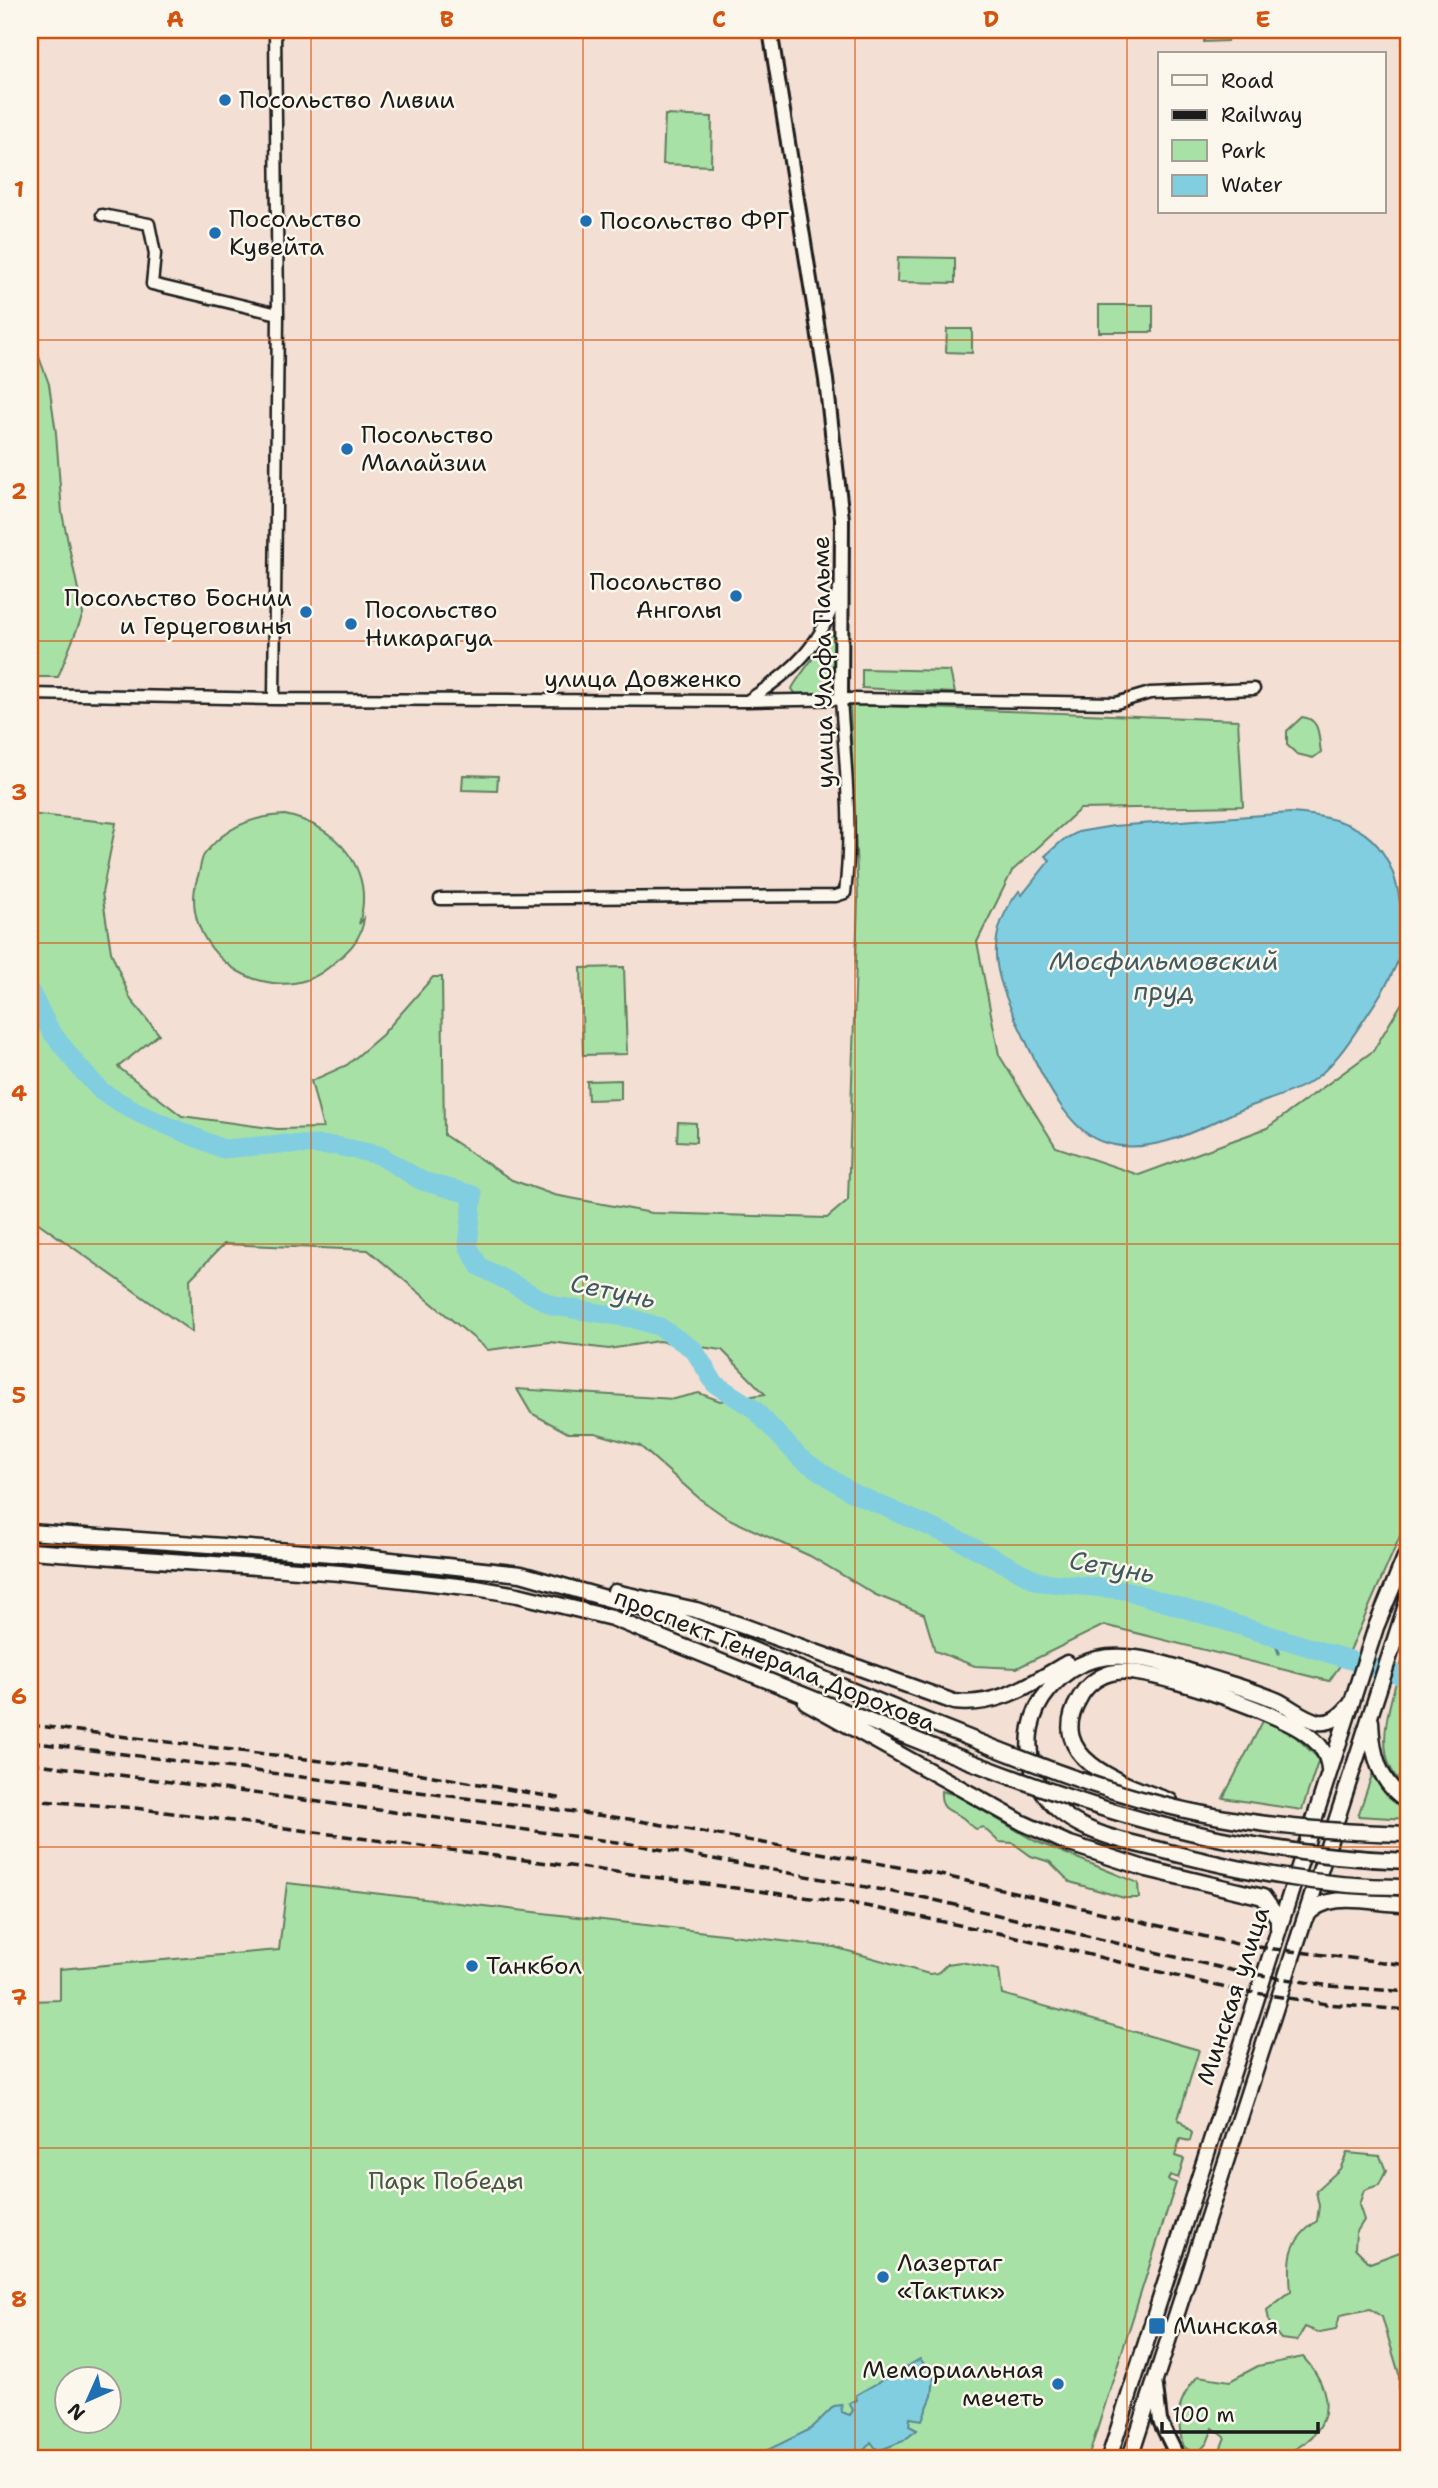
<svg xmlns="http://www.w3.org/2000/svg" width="1438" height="2488" viewBox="0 0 1438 2488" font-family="'Shantell Sans',sans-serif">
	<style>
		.green { fill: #a8e1a6; stroke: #627e61; stroke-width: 2; fill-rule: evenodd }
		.water { fill: #82cee1; stroke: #598792; stroke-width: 2 }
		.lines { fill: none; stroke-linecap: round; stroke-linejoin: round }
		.stream { stroke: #598792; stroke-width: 3.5 }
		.river { stroke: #82cee1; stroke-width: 19 }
		.minor-casing { stroke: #1c1c1c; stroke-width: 15 }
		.tertiary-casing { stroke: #1c1c1c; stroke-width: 18 }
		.secondary-casing { stroke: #1c1c1c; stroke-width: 19 }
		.minor { stroke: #fbf7ec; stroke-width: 10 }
		.tertiary { stroke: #fbf7ec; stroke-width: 12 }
		.secondary { stroke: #fbf7ec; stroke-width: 14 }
		.rail { stroke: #1c1c1c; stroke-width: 3.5; stroke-dasharray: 10 5; stroke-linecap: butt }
		.secondary-bridge-casing { stroke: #1c1c1c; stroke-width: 19; stroke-linecap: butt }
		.secondary-bridge { stroke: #fbf7ec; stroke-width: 14 }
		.grid { fill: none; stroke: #d4530e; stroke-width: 2; stroke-opacity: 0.55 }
		.poi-dot { fill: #1f6fb2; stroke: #fbf7ec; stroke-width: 2.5 }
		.labels { text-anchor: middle; stroke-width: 5; stroke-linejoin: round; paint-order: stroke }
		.poi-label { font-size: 24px; fill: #1c1c1c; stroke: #fbf7ec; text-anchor: start }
		.street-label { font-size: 24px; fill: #1c1c1c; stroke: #fbf7ec }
		.park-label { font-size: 24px; fill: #465745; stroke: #fbf7ec }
		.water-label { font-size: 26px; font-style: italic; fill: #405a61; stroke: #fbf7ec }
		.neatline { fill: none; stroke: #d4530e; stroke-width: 2.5 }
		.grid-label { font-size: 23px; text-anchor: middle; font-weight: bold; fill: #d4530e }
	</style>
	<rect width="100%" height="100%" fill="#f3dfd3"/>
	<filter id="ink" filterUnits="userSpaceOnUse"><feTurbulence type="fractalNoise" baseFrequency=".0143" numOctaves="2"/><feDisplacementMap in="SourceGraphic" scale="14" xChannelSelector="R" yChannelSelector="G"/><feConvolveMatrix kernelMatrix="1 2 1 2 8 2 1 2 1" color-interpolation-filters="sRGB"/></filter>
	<g filter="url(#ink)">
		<path class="green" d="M 1205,30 L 1229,30 L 1227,41 L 1204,42 Z
			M 665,115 L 712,117 L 711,166 L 663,164 Z
			M 898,257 L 955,258 L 955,283 L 897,282 Z
			M 1099,305 L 1153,305 L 1153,332 L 1099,332 Z
			M 947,329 L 972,329 L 972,353 L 946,352 Z
			M 30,333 L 49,384 L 56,433 L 62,513 L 83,614 L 58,677 L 30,677 Z
			M 830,634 L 834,637 L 835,686 L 827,693 L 796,694 L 792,689 C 793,683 823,646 830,634 Z
			M 862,669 L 950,671 L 955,693 L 862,688 Z
			M 850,705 L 1238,720 L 1243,806 L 1080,809 L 1012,871 L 977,942 L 999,1055 L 1056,1147 L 1139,1175 L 1267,1128 L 1373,1051 L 1408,993 L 1408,1518 L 1349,1653 L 1329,1681 L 1104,1625 L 1017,1668 L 975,1666 L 935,1651 L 924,1614 L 876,1595 L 810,1556 L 727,1518 L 700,1499 L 640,1446 L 595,1433 L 568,1433 L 531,1413 L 517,1389 L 674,1399 L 699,1393 L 720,1401 L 765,1394 L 722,1350 L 658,1341 L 609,1349 L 550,1342 L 488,1350 L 368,1250 L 224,1244 L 190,1279 L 192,1332 L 30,1217 L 30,814 L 116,823 L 102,893 L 111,952 L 131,1000 L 159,1034 L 118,1067 L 182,1116 L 277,1129 L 323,1128 L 311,1081 L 347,1065 L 382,1035 L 433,977 L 442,977 L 444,1135 L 512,1180 L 554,1195 L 652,1213 L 827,1218 L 848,1200 L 858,900 Z
			M 1302,717 C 1321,719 1318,736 1321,752 L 1313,758 L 1297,754 L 1287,745 L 1287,731 Z
			M 463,775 L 498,776 L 497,791 L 462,790 Z
			M 285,815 C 335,825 376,868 359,924 L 364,918 C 362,941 345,954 328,968 C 309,983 286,987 262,981 C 217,970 182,923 198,876 C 200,871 201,859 204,855 C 224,828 251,816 285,815 Z
			M 624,967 L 627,1054 L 583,1055 L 581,968 Z
			M 621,1080 L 621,1099 L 588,1100 L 587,1081 Z
			M 678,1122 L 696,1123 L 696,1142 L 677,1141 Z
			M 1404,1654 L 1408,1655 L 1408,1789 C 1365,1758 1394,1695 1404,1654 Z
			M 1264,1719 L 1293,1734 L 1319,1759 L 1302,1810 L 1223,1798 Z
			M 1372,1775 L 1388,1794 L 1408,1809 L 1408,1819 L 1358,1816 Z
			M 941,1791 L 956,1795 L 1035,1841 L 1138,1883 L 1139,1898 L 1124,1898 L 1070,1882 L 1050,1862 L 1031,1856 L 1013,1843 L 999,1842 L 983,1827 L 976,1829 C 971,1826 968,1822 963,1818 C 950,1809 940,1812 941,1791 Z
			M 287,1883 L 834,1947 L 929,1974 L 938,1973 L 947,1964 L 961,1962 L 999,1970 L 1002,1994 L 1199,2050 L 1178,2119 L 1192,2133 L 1190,2141 L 1180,2139 L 1175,2156 L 1184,2159 L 1178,2178 L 1170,2175 L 1168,2180 L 1176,2183 L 1088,2458 L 30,2458 L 30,2001 L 60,2000 L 60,1969 L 279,1950 ZM 66,2380 L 108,2380 L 108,2422 L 66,2422 Z
			M 1347,2153 L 1380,2156 L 1386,2171 L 1379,2185 L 1364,2190 L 1359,2205 L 1364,2220 L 1356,2233 L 1355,2248 L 1370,2263 L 1408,2249 L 1408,2458 L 1399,2404 L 1399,2374 L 1382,2317 L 1370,2309 L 1340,2315 L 1336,2330 L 1320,2333 L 1305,2327 L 1297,2341 L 1281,2339 L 1270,2326 L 1267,2310 L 1291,2291 C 1288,2259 1288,2241 1317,2221 L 1319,2206 L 1316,2191 L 1340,2169 Z
			M 1303,2357 C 1344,2401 1327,2443 1272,2458 C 1257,2463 1234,2458 1217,2458 L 1225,2437 L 1213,2428 L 1207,2443 L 1196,2455 L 1183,2446 C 1176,2415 1176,2401 1198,2376 L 1230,2381 L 1258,2366 Z"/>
		<path class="water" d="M 1291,813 C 1353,817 1390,835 1400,902 C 1402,911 1406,924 1405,933 C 1402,964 1381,994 1365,1018 C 1351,1039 1332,1069 1310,1082 C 1285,1097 1253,1103 1227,1116 C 1191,1134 1147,1155 1106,1143 C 1067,1133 1039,1070 1024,1037 C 999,984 978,943 1019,891 L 1022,895 L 1050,860 L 1045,856 L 1063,840 L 1078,832 L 1113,826 Z
			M 920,2359 L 934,2376 L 932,2396 L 922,2420 L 910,2418 L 909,2426 L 917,2430 L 903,2441 L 878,2451 L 871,2442 L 859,2456 L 849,2458 L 845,2455 L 838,2458 L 751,2458 L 811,2429 L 834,2406 L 842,2405 L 841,2412 L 850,2415 L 853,2410 L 849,2403 L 857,2400 L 856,2395 Z"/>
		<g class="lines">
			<path class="stream" d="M 1274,1638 L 1279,1653"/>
			<path class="river" d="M 30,991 L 50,1030 L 78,1066 L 102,1092 L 140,1114 L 223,1149 L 282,1144 L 337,1146 L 379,1155 L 422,1181 L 473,1195 L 468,1246 L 479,1266 L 554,1306 L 631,1318 L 660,1327 L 694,1350 L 715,1384 L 754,1409 L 800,1458 L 851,1492 L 953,1537 L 1040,1582 L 1125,1590 L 1408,1678"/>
			<g class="minor-casing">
				<path id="minor" d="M 102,215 L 149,224 L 155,254 L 152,284 L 278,314
					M 30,694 L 274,699 L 746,701 L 854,699 L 1116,703 L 1150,693 L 1254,689
					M 274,699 L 278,314 L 275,30
					M 747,701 C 794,671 822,645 839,589
					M 440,899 L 836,896 L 845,893 C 853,829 845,762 841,699"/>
			</g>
			<g class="tertiary-casing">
				<path id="tertiary" d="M 770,30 L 826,380 L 842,519 L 841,699
					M 1156,2387 L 1160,2421 L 1178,2458
					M 1147,2458 L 1168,2458"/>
			</g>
			<g class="secondary-casing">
				<path id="secondary" d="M 30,1532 L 345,1555 L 521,1574 L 672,1617 L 934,1724
					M 30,1551 L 340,1573 L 476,1588 L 518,1595 L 612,1618 L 926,1744
					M 615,1592 L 696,1610 L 746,1627 L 954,1702 C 998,1707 1031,1684 1067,1663
					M 806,1702 L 1023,1823 L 1067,1843 L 1147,1869 L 1263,1897 L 1278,1918 L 1278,1928
					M 1371,1721 C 1372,1753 1379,1784 1408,1801
					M 1170,1801 C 1129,1786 1043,1761 1079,1699 C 1086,1685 1100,1674 1116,1672 C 1149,1667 1276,1712 1304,1732 C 1318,1742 1328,1752 1329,1770
					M 1161,1850 C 1111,1838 1049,1827 1033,1770 C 1025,1742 1030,1712 1049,1690 C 1091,1637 1151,1659 1205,1676 C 1229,1684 1253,1690 1276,1700 C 1290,1706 1303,1719 1319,1722 C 1332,1724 1341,1715 1350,1705
					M 1305,1918 C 1326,1887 1376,1905 1408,1904
					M 1109,2458 L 1376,1627 L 1408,1550
					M 1130,2458 L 1408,1599"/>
			</g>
			<use href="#minor" class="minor"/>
			<use href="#tertiary" class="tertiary"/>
			<use href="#secondary" class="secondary"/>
			<path class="rail" d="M 30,1725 L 411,1772 L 564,1799
				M 30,1742 L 629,1819 L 932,1873 L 1241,1945 L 1408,1965
				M 30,1763 L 631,1844 L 926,1898 L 1235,1971 L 1330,1986 L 1408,1992
				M 30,1800 L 135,1808 L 856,1904 L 1008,1935 L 1230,1989 L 1327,2004 L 1408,2010"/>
			<g class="secondary-bridge-casing">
				<path id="secondary-bridge" d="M 934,1724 C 1008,1753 1083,1785 1160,1804 C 1240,1825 1326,1832 1408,1834
					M 926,1744 C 1091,1811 1228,1854 1408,1861
					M 1161,1850 C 1242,1871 1324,1888 1408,1887"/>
			</g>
			<use href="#secondary-bridge" class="secondary-bridge"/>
		</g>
	</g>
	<path class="grid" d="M 311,30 L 311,2458M 583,30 L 583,2458M 855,30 L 855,2458M 1127,30 L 1127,2458M 30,340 L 1408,340M 30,641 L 1408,641M 30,943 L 1408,943M 30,1244 L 1408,1244M 30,1545 L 1408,1545M 30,1847 L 1408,1847M 30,2148 L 1408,2148"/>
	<g class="poi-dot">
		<circle cx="225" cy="100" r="7"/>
		<circle cx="586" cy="221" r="7"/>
		<circle cx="215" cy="233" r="7"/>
		<circle cx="347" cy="449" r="7"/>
		<circle cx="736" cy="596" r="7"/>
		<circle cx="306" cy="612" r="7"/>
		<circle cx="351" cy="624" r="7"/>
		<circle cx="472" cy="1966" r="7"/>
		<circle cx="883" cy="2277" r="7"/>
		<rect x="1148" y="2317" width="18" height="18" rx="3.5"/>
		<circle cx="1058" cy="2384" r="7"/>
	</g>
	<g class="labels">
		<g class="poi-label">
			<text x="239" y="108">Посольство Ливии</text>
			<text x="229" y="227">Посольство<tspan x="229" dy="28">Кувейта</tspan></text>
			<text x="600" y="229">Посольство ФРГ</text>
			<text x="361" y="443">Посольство<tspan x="361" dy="28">Малайзии</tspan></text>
			<text x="722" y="590" text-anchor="end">Посольство<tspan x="722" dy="28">Анголы</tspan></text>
			<text x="292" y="606" text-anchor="end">Посольство Боснии<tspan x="292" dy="28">и Герцеговины</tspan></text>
			<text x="365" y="618">Посольство<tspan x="365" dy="28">Никарагуа</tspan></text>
			<text x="486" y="1974">Танкбол</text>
			<text x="897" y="2271">Лазертаг<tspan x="897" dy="28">«Тактик»</tspan></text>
			<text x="1173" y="2334">Минская</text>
			<text x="1044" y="2378" text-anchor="end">Мемориальная<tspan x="1044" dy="28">мечеть</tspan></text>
		</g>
		<g class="street-label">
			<text transform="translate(823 662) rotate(-91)" y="8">улица Улофа Пальме</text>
			<text x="643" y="687">улица Довженко</text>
			<text transform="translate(775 1660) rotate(22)" y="8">проспект Генерала Дорохова</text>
			<text transform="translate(1233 1996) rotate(-72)" y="8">Минская улица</text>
		</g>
		<g class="park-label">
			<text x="446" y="2189">Парк Победы</text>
		</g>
		<g class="water-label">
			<text x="1164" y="970">Мосфильмовский<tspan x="1164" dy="30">пруд</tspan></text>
			<text transform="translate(613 1291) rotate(12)" y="9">Сетунь</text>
			<text transform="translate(1112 1567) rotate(10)" y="9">Сетунь</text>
		</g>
	</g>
	<rect width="1438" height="2488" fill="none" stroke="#fbf7ec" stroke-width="77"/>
	<rect x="1158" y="52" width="228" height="161" fill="#fbf7ec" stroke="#a29f99" stroke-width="2"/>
	<rect x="1172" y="75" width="35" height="10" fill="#fbf7ec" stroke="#a29f99" stroke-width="2"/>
	<text x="1221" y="88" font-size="21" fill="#1c1c1c">Road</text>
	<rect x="1172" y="110" width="35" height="10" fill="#1c1c1c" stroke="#a29f99" stroke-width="2"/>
	<text x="1221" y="122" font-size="21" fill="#1c1c1c">Railway</text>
	<rect x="1172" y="140" width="35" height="21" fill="#a8e1a6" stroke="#a29f99" stroke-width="2"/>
	<text x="1221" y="158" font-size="21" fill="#1c1c1c">Park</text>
	<rect x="1172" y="175" width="35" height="21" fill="#82cee1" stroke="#a29f99" stroke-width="2"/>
	<text x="1221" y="192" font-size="21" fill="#1c1c1c">Water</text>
	<g transform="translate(88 2400) rotate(225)"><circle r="33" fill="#fbf7ec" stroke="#a29f99" stroke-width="2"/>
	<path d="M0-5L12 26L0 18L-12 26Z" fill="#1f6fb2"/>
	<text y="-10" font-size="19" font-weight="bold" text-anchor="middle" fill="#1c1c1c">N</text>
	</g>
	<path d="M1162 2422v10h156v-10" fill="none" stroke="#1c1c1c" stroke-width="3.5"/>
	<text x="1172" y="2422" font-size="21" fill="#1c1c1c" stroke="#fbf7ec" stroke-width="5" paint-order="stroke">100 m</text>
	<rect x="38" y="38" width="1362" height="2412" class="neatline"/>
	<g class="grid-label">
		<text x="175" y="27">A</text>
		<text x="447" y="27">B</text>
		<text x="719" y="27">C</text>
		<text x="991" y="27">D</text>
		<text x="1263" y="27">E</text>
		<text x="19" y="197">1</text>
		<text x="19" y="499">2</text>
		<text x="19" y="800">3</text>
		<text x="19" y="1101">4</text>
		<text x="19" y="1403">5</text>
		<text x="19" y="1704">6</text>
		<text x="19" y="2005">7</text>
		<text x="19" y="2307">8</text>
	</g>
</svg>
